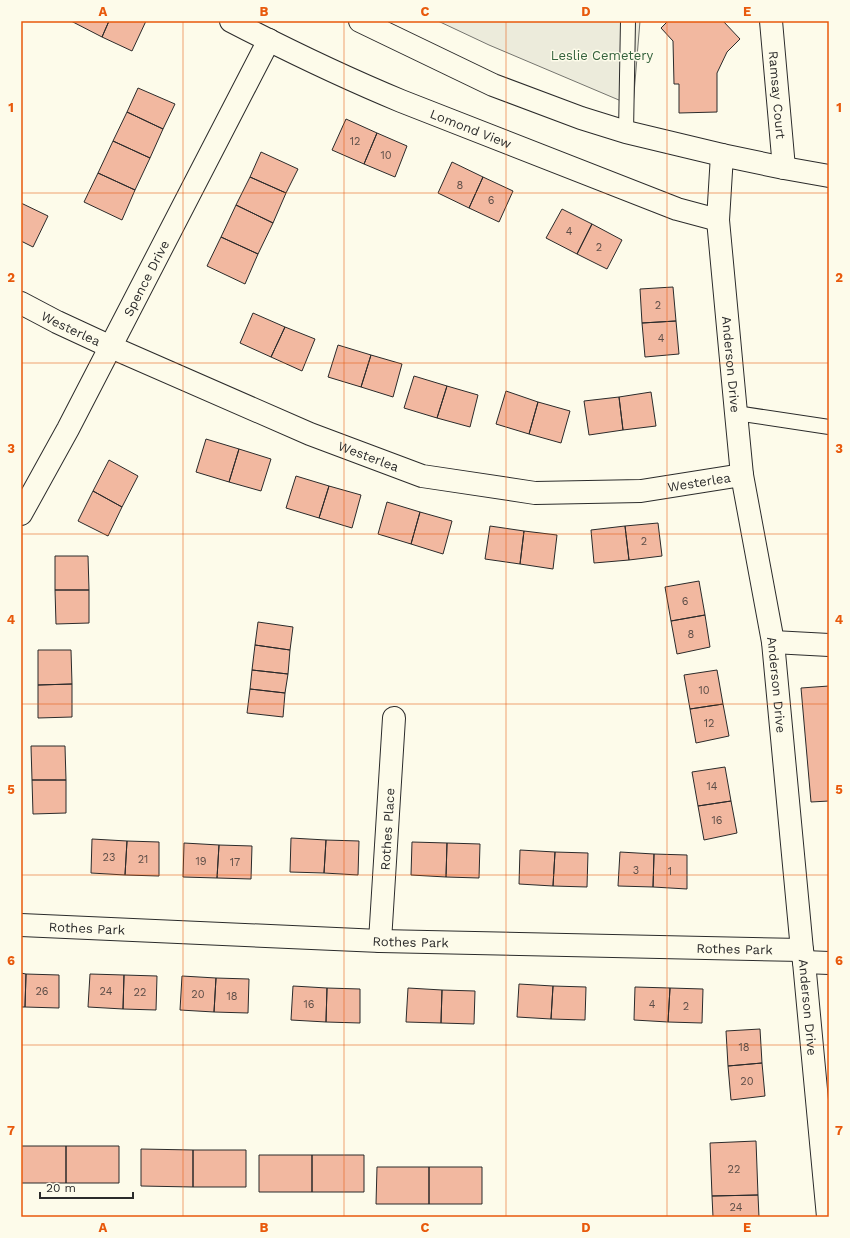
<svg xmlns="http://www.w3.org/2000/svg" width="850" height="1238" viewBox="0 0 850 1238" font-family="'Work Sans',sans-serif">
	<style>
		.green { fill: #ecebdb; stroke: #74746e }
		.building { fill: #f2b8a0; stroke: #2b2b2b }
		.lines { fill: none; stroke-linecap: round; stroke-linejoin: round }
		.service-casing { stroke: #2b2b2b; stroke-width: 16 }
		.minor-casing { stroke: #2b2b2b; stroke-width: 24 }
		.primary-casing { stroke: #2b2b2b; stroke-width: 24 }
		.service { stroke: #fdfbea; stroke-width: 14 }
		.minor { stroke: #fdfbea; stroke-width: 22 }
		.primary { stroke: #fdfbea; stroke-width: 22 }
		.grid { fill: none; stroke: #e8590c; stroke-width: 1; stroke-opacity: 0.55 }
		.labels { text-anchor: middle; stroke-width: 3; stroke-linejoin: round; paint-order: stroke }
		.number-label { font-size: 11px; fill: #5d4e48 }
		.park-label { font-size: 13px; fill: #34623c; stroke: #fdfbea }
		.street-label { font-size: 13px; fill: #2b2b2b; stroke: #fdfbea }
		.neatline { fill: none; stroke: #e8590c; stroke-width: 1.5 }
		.grid-label { font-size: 13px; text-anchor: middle; font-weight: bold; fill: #e8590c }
	</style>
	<rect width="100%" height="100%" fill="#fdfbea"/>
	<path class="green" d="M 438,21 L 640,21 L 633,106 L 489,45 Z"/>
	<path class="building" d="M 71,21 L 109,21 L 102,37 Z
		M 109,21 L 146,21 L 132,51 L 102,37 Z
		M 668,21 L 723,21 L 740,39 L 727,52 L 717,73 L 717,112 L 679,113 L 679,84 L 674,84 L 673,41 L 661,28 Z
		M 138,88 L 175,104 L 163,129 L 127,112 Z
		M 127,112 L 163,129 L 150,158 L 113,141 Z
		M 346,119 L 377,133 L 364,164 L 332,150 Z
		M 377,133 L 407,146 L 395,177 L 364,164 Z
		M 113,141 L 150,158 L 135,190 L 98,173 Z
		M 261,152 L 298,169 L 286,193 L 250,177 Z
		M 452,162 L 483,177 L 469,208 L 438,193 Z
		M 98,173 L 135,190 L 122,220 L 84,202 Z
		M 250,177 L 286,193 L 273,223 L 236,205 Z
		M 483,177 L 513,191 L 499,222 L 469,208 Z
		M 21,203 L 48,216 L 33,247 L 21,241 Z
		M 236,205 L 273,223 L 258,254 L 221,237 Z
		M 562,209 L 592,224 L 577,254 L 546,238 Z
		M 592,224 L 622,240 L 607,269 L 577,254 Z
		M 221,237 L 258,254 L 245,284 L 207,266 Z
		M 673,287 L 676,321 L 642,323 L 640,289 Z
		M 253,313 L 285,327 L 271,357 L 240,343 Z
		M 676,321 L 679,354 L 645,357 L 642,323 Z
		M 285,327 L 315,339 L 302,371 L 271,357 Z
		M 338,345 L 371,355 L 361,387 L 328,377 Z
		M 371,355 L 402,364 L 393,397 L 361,387 Z
		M 414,376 L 447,386 L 437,418 L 404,408 Z
		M 447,386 L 478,395 L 470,427 L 437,418 Z
		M 506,391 L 538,402 L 529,434 L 496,424 Z
		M 651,392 L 656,426 L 623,430 L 619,397 Z
		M 619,397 L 623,430 L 589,435 L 584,401 Z
		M 538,402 L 570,411 L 561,443 L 529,434 Z
		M 206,439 L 239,449 L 229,482 L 196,472 Z
		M 239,449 L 271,459 L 261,491 L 229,482 Z
		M 109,460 L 138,476 L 122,507 L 93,491 Z
		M 296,476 L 329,486 L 319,518 L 286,508 Z
		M 329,486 L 361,495 L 352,528 L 319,518 Z
		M 93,491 L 122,507 L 108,536 L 78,521 Z
		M 387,502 L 420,512 L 411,544 L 378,534 Z
		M 420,512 L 452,521 L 443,554 L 411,544 Z
		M 658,523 L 662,556 L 629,560 L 625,526 Z
		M 490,526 L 524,531 L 520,564 L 485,559 Z
		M 625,526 L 629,560 L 594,563 L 591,530 Z
		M 524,531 L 557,535 L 553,569 L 520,564 Z
		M 55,556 L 88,556 L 89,590 L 55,590 Z
		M 699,581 L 705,615 L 671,621 L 665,587 Z
		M 55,590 L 89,590 L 89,623 L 56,624 Z
		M 705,615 L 710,647 L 677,654 L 671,621 Z
		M 258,622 L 293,627 L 290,650 L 255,645 Z
		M 255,645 L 290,650 L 288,674 L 252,670 Z
		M 38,650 L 71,650 L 72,684 L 38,685 Z
		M 252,670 L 288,674 L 285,693 L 250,689 Z
		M 717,670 L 723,704 L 690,709 L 684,675 Z
		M 72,684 L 72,717 L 38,718 L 38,685 Z
		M 829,686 L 829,801 L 811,802 L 801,688 Z
		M 250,689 L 285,693 L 283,717 L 247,713 Z
		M 723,704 L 729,736 L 696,743 L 690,709 Z
		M 31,746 L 65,746 L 66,780 L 32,780 Z
		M 725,767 L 731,801 L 698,806 L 692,772 Z
		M 32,780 L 66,780 L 66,813 L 33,814 Z
		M 731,801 L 737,833 L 704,840 L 698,806 Z
		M 291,838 L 326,840 L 324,873 L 290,872 Z
		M 92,839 L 127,841 L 125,875 L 91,873 Z
		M 326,840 L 359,841 L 358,875 L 324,873 Z
		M 127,841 L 159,842 L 159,876 L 125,875 Z
		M 412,842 L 447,843 L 446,877 L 411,875 Z
		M 184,843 L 219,845 L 217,878 L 183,877 Z
		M 447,843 L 480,844 L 479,878 L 446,877 Z
		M 219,845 L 252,846 L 251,879 L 217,878 Z
		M 520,850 L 555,852 L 553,886 L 519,884 Z
		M 555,852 L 588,853 L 587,887 L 553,886 Z
		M 620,852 L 654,854 L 653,887 L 618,886 Z
		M 654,854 L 687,855 L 687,889 L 653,887 Z
		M 21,973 L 26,974 L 25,1007 L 21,1007 Z
		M 26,974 L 59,975 L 59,1008 L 25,1007 Z
		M 90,974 L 124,975 L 123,1009 L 88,1007 Z
		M 124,975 L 157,976 L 156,1010 L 123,1009 Z
		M 182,976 L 216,978 L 214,1012 L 180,1010 Z
		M 216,978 L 249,979 L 248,1013 L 214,1012 Z
		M 519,984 L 553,986 L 551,1019 L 517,1017 Z
		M 293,986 L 327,988 L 326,1022 L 291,1020 Z
		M 553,986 L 586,987 L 585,1020 L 551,1019 Z
		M 635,987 L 670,988 L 668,1022 L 634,1020 Z
		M 327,988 L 360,989 L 360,1023 L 326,1022 Z
		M 408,988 L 442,990 L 441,1023 L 406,1022 Z
		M 670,988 L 703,989 L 702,1023 L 668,1022 Z
		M 442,990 L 475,991 L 474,1024 L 441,1023 Z
		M 760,1029 L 762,1063 L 728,1066 L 726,1031 Z
		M 762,1063 L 765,1096 L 731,1100 L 728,1066 Z
		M 756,1141 L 758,1195 L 712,1196 L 710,1143 Z
		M 21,1146 L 66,1146 L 66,1183 L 21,1183 Z
		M 66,1146 L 119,1146 L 119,1183 L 66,1183 Z
		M 141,1149 L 193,1150 L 193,1187 L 141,1186 Z
		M 193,1150 L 246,1150 L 246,1187 L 193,1187 Z
		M 259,1155 L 312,1155 L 312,1192 L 259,1192 Z
		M 312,1155 L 364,1155 L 364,1192 L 312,1192 Z
		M 377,1167 L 429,1167 L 429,1204 L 376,1204 Z
		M 429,1167 L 482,1167 L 482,1204 L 429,1204 Z
		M 758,1195 L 759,1217 L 713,1217 L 712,1196 Z"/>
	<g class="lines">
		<g class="service-casing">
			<path id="service" d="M 626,132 L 628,21
				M 736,413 L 829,427"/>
		</g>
		<g class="minor-casing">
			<g id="minor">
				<path id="s1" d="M 231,21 C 287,50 343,77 401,101 L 677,209 L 718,220"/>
				<path id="s2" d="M 771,21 L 784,168"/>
				<path id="s3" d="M 722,155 L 718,220 L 736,413 L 742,475 L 773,642 L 802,950 L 804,962 L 828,1217"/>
				<path id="s4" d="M 21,303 L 57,322 L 111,347 L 310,434 L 422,476 L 535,493 L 641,491 L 742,475"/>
				<path id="s5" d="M 21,514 L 68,429 L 269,40"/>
				<path d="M 773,642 L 829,645"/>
				<path id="s6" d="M 21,925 L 380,941 L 802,950"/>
				<path id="s7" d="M 380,941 L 394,718"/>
				<path d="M 804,962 L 829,963"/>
			</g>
		</g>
		<g class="primary-casing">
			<path id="primary" d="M 360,21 L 493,85 L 581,118 L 626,132 L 722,155 L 784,168 L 829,176"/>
		</g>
		<use href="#service" class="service"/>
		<use href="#minor" class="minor"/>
		<use href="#primary" class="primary"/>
	</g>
	<path class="grid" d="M 183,21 L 183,1217M 344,21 L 344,1217M 506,21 L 506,1217M 667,21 L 667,1217M 21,193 L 829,193M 21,363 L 829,363M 21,534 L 829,534M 21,704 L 829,704M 21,875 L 829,875M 21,1045 L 829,1045"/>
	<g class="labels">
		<g class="number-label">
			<text x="355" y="145">12</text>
			<text x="386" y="159">10</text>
			<text x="460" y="189">8</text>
			<text x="491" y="204">6</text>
			<text x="569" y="235">4</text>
			<text x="599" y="251">2</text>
			<text x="658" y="309">2</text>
			<text x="661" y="342">4</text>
			<text x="644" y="545">2</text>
			<text x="685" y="605">6</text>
			<text x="691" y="638">8</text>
			<text x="704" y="694">10</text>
			<text x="709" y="727">12</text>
			<text x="712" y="790">14</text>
			<text x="717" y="824">16</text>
			<text x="109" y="861">23</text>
			<text x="143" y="863">21</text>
			<text x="201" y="865">19</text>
			<text x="235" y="866">17</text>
			<text x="636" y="874">3</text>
			<text x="670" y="875">1</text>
			<text x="42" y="995">26</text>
			<text x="106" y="995">24</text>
			<text x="140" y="996">22</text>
			<text x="198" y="998">20</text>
			<text x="232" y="1000">18</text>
			<text x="309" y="1008">16</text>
			<text x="652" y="1008">4</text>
			<text x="686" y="1010">2</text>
			<text x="744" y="1051">18</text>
			<text x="747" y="1085">20</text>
			<text x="734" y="1173">22</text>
			<text x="736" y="1211">24</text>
		</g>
		<g class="park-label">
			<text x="602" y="60">Leslie Cemetery</text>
		</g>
		<g class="street-label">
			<text dy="5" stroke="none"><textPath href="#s2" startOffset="74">Ramsay Court</textPath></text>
			<text dy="5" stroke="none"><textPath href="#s1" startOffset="263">Lomond View</textPath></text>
			<text dy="5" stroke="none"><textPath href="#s5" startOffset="267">Spence Drive</textPath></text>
			<text dy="5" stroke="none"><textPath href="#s4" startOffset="56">Westerlea</textPath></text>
			<text dy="5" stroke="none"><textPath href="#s3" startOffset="210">Anderson Drive</textPath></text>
			<text dy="5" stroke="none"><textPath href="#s4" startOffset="380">Westerlea</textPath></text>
			<text dy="5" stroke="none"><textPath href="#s4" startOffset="716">Westerlea</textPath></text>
			<text dy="5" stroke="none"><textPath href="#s3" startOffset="534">Anderson Drive</textPath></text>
			<text dy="5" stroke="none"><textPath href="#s7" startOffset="112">Rothes Place</textPath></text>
			<text dy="5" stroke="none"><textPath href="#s6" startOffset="66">Rothes Park</textPath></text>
			<text dy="5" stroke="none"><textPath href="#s6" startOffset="390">Rothes Park</textPath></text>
			<text dy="5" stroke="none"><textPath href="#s6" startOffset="714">Rothes Park</textPath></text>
			<text dy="5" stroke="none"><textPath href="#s3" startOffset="858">Anderson Drive</textPath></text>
		</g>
	</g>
	<rect width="850" height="1238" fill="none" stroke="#fdfbea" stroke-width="44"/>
	<path d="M40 1192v6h93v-6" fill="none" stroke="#2b2b2b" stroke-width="2"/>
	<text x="46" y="1192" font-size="12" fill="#2b2b2b" stroke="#fdfbea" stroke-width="3" paint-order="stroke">20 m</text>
	<rect x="22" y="22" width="806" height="1194" class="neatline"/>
	<g class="grid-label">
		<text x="103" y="16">A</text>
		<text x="264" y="16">B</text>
		<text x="425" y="16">C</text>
		<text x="586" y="16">D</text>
		<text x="747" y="16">E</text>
		<text x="11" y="112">1</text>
		<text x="839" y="112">1</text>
		<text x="11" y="282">2</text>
		<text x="839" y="282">2</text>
		<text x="11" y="453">3</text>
		<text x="839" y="453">3</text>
		<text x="11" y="624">4</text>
		<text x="839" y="624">4</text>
		<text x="11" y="794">5</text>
		<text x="839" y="794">5</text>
		<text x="11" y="965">6</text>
		<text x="839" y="965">6</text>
		<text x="11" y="1135">7</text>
		<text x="839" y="1135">7</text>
		<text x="103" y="1232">A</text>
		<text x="264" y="1232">B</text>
		<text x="425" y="1232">C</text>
		<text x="586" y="1232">D</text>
		<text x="747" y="1232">E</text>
	</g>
</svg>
